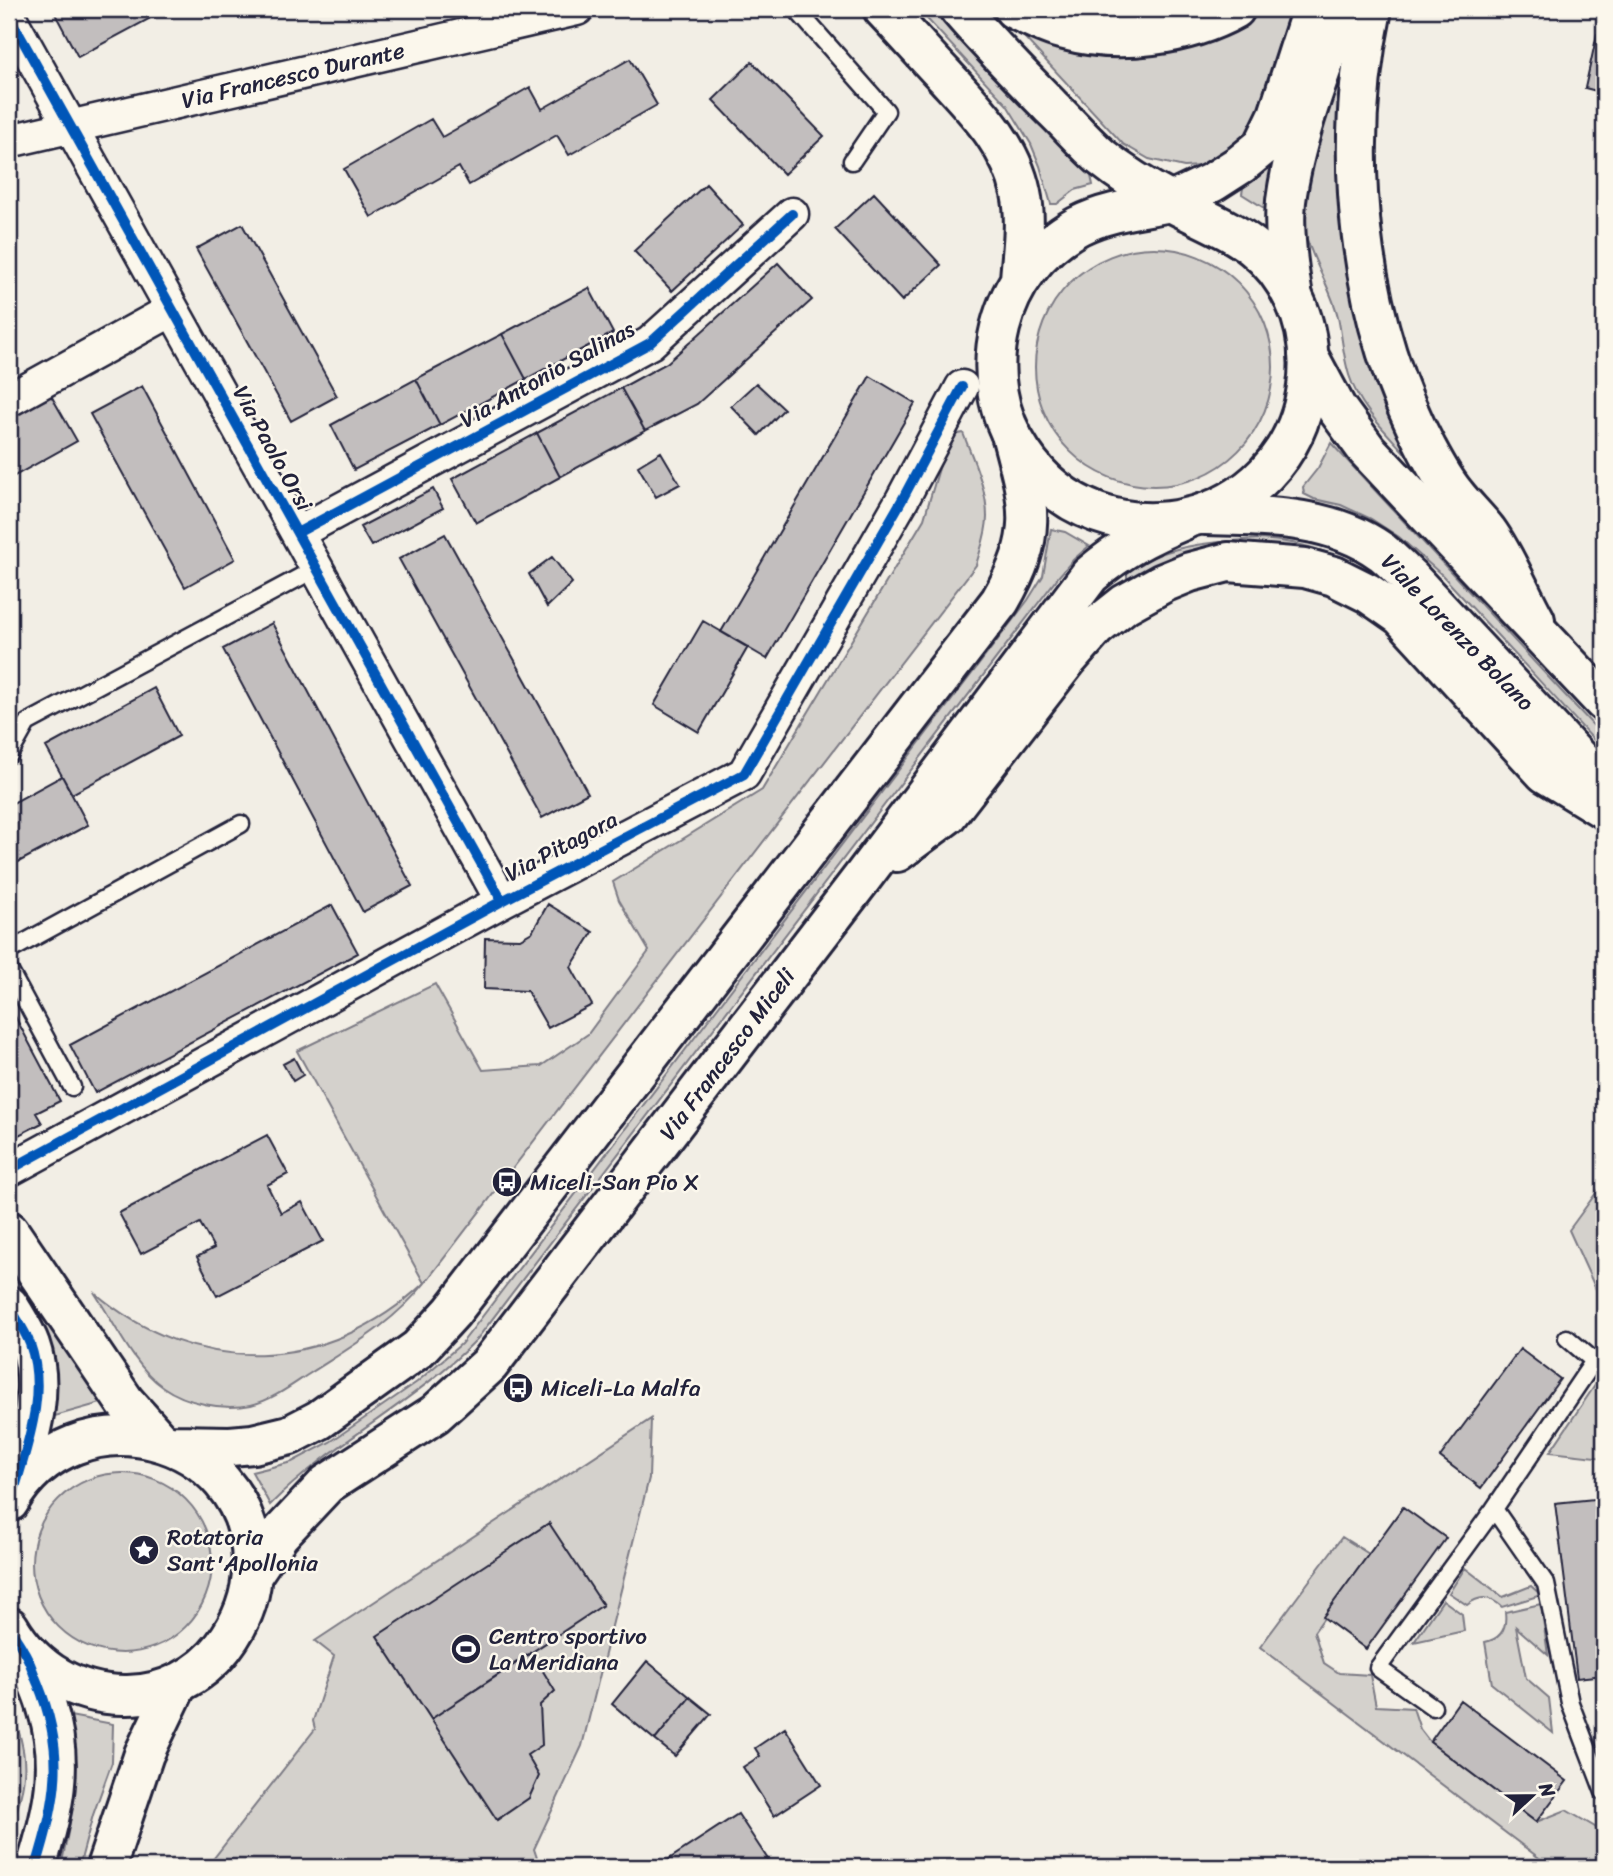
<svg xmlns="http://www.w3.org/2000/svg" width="1613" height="1876" viewBox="0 0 1613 1876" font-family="Sriracha,sans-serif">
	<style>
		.green { fill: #d4d1cc; stroke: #7b7a84; stroke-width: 2 }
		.building { fill: #c2bebe; stroke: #22223b; stroke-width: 2 }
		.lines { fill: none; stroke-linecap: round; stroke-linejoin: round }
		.service-casing { stroke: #22223b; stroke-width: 21 }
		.minor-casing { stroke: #22223b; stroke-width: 37 }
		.secondary-casing { stroke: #22223b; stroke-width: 44 }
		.primary-casing { stroke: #22223b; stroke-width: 44 }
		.service { stroke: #fbf7ec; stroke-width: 16 }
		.minor { stroke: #fbf7ec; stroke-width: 32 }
		.secondary { stroke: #fbf7ec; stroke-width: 38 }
		.primary { stroke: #fbf7ec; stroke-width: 38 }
		.cycleway-casing { stroke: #fbf7ec; stroke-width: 15 }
		.cycleway { stroke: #0057b8; stroke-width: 10 }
		.labels { text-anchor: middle; stroke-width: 5; stroke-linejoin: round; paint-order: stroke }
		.street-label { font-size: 23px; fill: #22223b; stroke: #fbf7ec }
		.poi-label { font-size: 23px; fill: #22223b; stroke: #fbf7ec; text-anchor: start }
	</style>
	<rect width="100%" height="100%" fill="#f2eee5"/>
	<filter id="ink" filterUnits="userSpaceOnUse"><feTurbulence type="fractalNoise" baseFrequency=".0143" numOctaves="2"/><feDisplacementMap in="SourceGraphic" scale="14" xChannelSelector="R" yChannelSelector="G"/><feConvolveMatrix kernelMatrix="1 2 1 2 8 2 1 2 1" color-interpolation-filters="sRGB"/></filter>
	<g filter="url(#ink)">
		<path class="green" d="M 918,9 L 933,9 L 1091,176 L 1093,185 L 1075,190 L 1057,204 L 1051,204 L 1040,166 L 1031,144 L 1007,105 Z
			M 1263,9 L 1302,9 L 1260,125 L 1212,162 L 1200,166 L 1184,167 L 1149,159 L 1123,144 L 1022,35 L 1237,26 Z
			M 1339,61 L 1348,65 L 1408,453 L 1404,452 C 1382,428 1359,406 1349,375 C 1343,356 1342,336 1338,317 C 1331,288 1313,262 1305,233 C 1294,192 1327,103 1339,61 Z
			M 1279,153 L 1270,207 L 1266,209 L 1242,194 L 1243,188 Z
			M1035 367a119 119 0 1 1 238 0a119 119 0 1 1-238 0Z
			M 953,421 L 957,434 L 963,433 C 973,459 987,489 987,517 C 987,534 980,550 976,565 C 792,804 608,1044 425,1283 C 393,1323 354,1345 312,1372 C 293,1384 273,1400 251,1405 C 223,1411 186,1403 163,1387 C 134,1367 114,1322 94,1292 C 195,1379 328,1374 424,1283 L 297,1051 L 435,984 L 483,1070 L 541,1066 L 588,1034 L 649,951 L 619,900 L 613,882 L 762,790 L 924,519 Z
			M 1331,443 L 1604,737 L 1604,751 L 1442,575 L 1399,537 L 1371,519 L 1341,505 L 1314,499 L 1304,494 L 1303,487 L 1318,468 Z
			M 1051,529 L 1065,532 L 1089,546 L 1073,560 L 1059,576 L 477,1339 C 415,1403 332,1442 270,1505 L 252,1472 L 292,1462 L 330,1442 L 417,1382 L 461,1344 L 472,1330 L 1028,600 L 1043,576 Z
			M 1259,539 C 1298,541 1334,552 1369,571 L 1364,573 L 1131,580 L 1127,578 L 1127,573 C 1161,544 1216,542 1259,539 Z
			M 1604,1182 L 1604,1307 L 1569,1230 Z
			M 32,1301 L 38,1302 L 101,1397 L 101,1403 L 55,1416 L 55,1393 L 30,1305 Z
			M 1604,1372 L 1604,1458 L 1550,1452 Z
			M 651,1419 L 649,1478 L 582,1746 L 534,1849 L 540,1867 L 207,1867 L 315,1729 L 313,1721 L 334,1656 L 315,1641 Z
			M32 1563a90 90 0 1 1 180 0a90 90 0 1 1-180 0Z
			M 1342,1537 L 1369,1554 L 1314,1632 L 1324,1663 L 1339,1673 L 1370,1675 L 1376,1706 L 1413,1708 L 1420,1729 L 1430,1742 L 1536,1822 L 1566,1810 L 1595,1827 L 1604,1839 L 1604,1867 L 1551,1867 L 1260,1647 Z
			M 1465,1568 L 1503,1597 L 1531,1586 L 1541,1595 L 1502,1607 C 1490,1596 1480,1595 1467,1605 L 1449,1593 Z
			M 1443,1600 L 1462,1614 L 1464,1631 L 1414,1642 Z
			M 1541,1604 L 1548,1655 L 1516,1627 L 1526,1678 L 1549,1698 L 1553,1733 L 1492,1684 L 1485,1642 C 1501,1639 1507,1628 1505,1612 Z
			M 9,1705 C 32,1758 27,1781 9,1835 Z
			M 70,1716 L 113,1724 L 112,1762 L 93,1815 L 79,1867 L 61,1867 C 71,1818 84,1766 70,1716 Z"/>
		<path class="building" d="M 55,9 L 160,9 L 162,12 L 78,57 L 53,10 Z
			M 1597,34 L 1604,35 L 1604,93 L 1585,88 Z
			M 630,59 L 657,105 L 569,155 L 557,135 L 469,185 L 459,167 L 371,217 L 344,169 L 431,119 L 442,137 L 530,87 L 542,109 Z
			M 752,62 L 824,136 L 784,174 L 713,100 Z
			M 706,184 L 743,225 L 672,291 L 634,251 Z
			M 874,193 L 941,265 L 902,301 L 835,229 Z
			M 242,224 L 337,396 L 291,421 L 196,249 Z
			M 778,263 L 812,300 L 697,404 L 645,431 L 621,388 L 667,363 Z
			M 589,288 L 613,333 L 526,379 L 502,334 Z
			M 502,334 L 526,379 L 440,425 L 416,379 Z
			M 870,376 L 915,403 L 767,659 L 721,632 Z
			M 416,379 L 440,425 L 354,470 L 331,425 Z
			M 756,383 L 784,409 L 759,435 L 731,406 Z
			M 142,386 L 235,559 L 185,587 L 90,414 Z
			M 621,388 L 645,431 L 560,477 L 537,433 Z
			M 49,392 L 77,441 L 9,479 L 9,414 Z
			M 537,433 L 560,477 L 476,523 L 452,479 Z
			M 661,452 L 680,484 L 656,497 L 638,466 Z
			M 433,489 L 443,508 L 371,546 L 360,527 Z
			M 445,534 L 588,793 L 542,818 L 399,559 Z
			M 552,557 L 572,583 L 547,607 L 529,574 Z
			M 703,621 L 748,647 L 699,732 L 654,705 Z
			M 272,623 L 412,886 L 363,912 L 223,649 Z
			M 154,688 L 179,736 L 72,794 L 46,747 Z
			M 62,776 L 88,825 L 9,867 L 9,805 Z
			M 548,904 L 593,932 L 571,967 L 592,1005 L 548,1028 L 527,991 L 484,989 L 485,938 L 520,939 L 532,932 Z
			M 332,905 L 358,953 L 95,1093 L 70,1045 Z
			M 9,1005 L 60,1101 L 36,1113 L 42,1123 L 13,1138 L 9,1130 Z
			M 294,1058 L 303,1075 L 293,1081 L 283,1064 Z
			M 267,1135 L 288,1174 L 267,1185 L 281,1213 L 302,1202 L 323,1241 L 217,1296 L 197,1257 L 214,1248 L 200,1223 L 141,1254 L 119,1213 Z
			M 1520,1349 L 1560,1379 L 1481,1488 L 1440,1457 Z
			M 1594,1499 L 1596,1514 L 1604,1513 L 1604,1675 L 1577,1678 L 1555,1503 Z
			M 1403,1507 L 1446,1538 L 1366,1649 L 1323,1617 Z
			M 549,1523 L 603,1605 L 431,1719 L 377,1636 Z
			M 532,1653 L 555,1691 L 540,1705 L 542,1745 L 527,1755 L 539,1776 L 529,1798 L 497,1820 L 431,1719 Z
			M 647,1661 L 690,1697 L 655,1740 L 612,1704 Z
			M 690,1697 L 711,1714 L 675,1756 L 655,1740 Z
			M 1460,1700 L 1567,1781 L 1536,1822 L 1430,1742 Z
			M 785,1728 L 821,1785 L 774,1816 L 743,1767 L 760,1756 L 755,1748 Z
			M 738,1814 L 773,1867 L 657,1867 Z"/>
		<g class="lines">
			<g class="service-casing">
				<path id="service" d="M 796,9 L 886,111 L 852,161
					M 9,755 L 27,723 L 317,568
					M 9,951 L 241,824
					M 9,970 L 72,1087
					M 1494,1509 L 1546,1584 L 1570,1703 L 1604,1792
					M 1433,1707 L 1378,1668 L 1494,1509 L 1594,1361 L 1567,1338"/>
			</g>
			<g class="minor-casing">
				<path id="minor" d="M 9,16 L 502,901
					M 9,141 L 577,9
					M 9,400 L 172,310
					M 297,533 L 650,343 L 792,214
					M 9,1170 L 502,901 L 744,774 L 902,500 L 962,387"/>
			</g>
			<g class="secondary-casing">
				<path id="secondary" d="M 1014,9 C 1031,17 1047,26 1065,30 C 1118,45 1187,36 1235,9
					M 1372,9 C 1341,153 1357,318 1427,449 C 1435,464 1444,481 1455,494 C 1465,507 1477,518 1487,531 C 1506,557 1519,591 1535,620
					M 1171,202 L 1213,182 L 1241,164 L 1263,146 L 1278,115 L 1312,9
					M 1293,297 C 1288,267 1283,232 1286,201 C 1294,138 1322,68 1343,9
					M 897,852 L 947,815 L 1067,660 L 1096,627 L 1125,604 L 1163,583 L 1190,572 L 1228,562 L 1305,568 L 1334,576 L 1368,593 L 1401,616 L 1545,773 L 1604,809
					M 9,1231 L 125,1402 L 159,1440
					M 9,1306 C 16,1318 25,1331 30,1345 C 47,1393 27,1444 14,1491
					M 172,1445 L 230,1446 L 253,1444 L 290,1435 L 319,1420 L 418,1349 L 452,1312 L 1000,601 C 1039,534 1030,505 1011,434
					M 9,1502 C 74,1388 250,1431 252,1563 C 253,1594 242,1622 223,1647 C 201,1676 164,1695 127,1695 C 77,1696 34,1670 9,1627
					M 252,1575 L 279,1535 L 327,1484 L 435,1414 L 489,1365 L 862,878 L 1090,575 C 1122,548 1146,536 1184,520
					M 25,1653 C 33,1671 42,1690 47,1708 C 65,1765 53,1812 36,1867
					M 106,1867 L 144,1754 L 178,1683"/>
			</g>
			<g class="primary-casing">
				<path id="primary" d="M 883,9 C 904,31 924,54 945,76 C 977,111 1011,145 1021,193 C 1027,221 1022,251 1020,279
					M 959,9 C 988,43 1020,75 1051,107 C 1068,123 1084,142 1101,157 C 1122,174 1148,190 1171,202 C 1224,230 1266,240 1294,299 C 1307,326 1311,357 1307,387 C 1288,529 1101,572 1022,453 C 970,376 997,270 1078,226 C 1107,211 1140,208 1171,202
					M 1308,355 L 1337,409 L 1367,450 L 1604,702
					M 1205,515 C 1265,516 1331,515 1382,552 C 1392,560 1401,570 1410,578 L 1604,786"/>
			</g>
			<use href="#service" class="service"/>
			<use href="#minor" class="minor"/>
			<use href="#secondary" class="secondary"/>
			<use href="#primary" class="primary"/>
			<g class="cycleway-casing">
				<path id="cycleway" d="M 9,16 L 502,901
					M 297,533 L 650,343 L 792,214
					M 9,1170 L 502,901 L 744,774 L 902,500 L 962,387
					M 9,1306 C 16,1318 25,1331 30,1344 C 48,1394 26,1447 13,1495 L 9,1502
					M 9,1627 C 13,1635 19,1642 23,1650 C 30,1660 33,1673 38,1684 C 66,1754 57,1798 36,1867"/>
			</g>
			<use href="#cycleway" class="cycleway"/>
		</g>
	</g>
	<defs>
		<g id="bus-disc" transform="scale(1.575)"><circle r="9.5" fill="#22223b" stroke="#fbf7ec"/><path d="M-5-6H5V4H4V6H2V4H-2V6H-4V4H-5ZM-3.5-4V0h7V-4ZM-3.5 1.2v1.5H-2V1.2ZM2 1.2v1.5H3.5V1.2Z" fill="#fff"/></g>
		<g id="sight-disc" transform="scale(1.575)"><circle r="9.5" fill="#22223b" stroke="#fbf7ec"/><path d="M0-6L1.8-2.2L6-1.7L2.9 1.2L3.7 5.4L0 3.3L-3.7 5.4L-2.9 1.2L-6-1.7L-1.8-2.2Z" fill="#fff"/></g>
		<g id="stadium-disc" transform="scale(1.575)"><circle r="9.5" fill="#22223b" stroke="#fbf7ec"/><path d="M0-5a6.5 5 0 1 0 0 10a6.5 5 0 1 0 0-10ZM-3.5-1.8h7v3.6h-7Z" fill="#fff"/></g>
	</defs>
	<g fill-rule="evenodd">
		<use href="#bus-disc" x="507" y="1182"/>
		<use href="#bus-disc" x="518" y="1388"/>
		<use href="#sight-disc" x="144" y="1550"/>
		<use href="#stadium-disc" x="466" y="1649"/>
	</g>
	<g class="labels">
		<g class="street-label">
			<text transform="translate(293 75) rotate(-13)" y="8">Via Francesco Durante</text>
			<text transform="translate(547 374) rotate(-29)" y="8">Via Antonio Salinas</text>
			<text transform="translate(273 448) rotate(61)" y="8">Via Paolo Orsi</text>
			<text transform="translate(1458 632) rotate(46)" y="8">Viale Lorenzo Bolano</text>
			<text transform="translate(561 846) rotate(-28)" y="8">Via Pitagora</text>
			<text transform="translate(727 1054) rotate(-53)" y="8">Via Francesco Miceli</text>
		</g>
		<g class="poi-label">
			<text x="530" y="1190">Miceli-San Pio X</text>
			<text x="541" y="1396">Miceli-La Malfa</text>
			<text x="167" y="1545">Rotatoria<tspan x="167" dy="26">Sant'Apollonia</tspan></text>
			<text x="489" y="1644">Centro sportivo<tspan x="489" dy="26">La Meridiana</tspan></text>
		</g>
	</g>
	<rect width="1613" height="1876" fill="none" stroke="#fbf7ec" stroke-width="35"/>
	<rect x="18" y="18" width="1578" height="1841" fill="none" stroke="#22223b" stroke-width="2.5" filter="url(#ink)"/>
	<g transform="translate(1532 1796) rotate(68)" stroke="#fbf7ec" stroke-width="5" paint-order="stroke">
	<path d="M0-5L12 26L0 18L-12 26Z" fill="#22223b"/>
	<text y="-10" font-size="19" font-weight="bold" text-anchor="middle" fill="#22223b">N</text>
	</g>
</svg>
